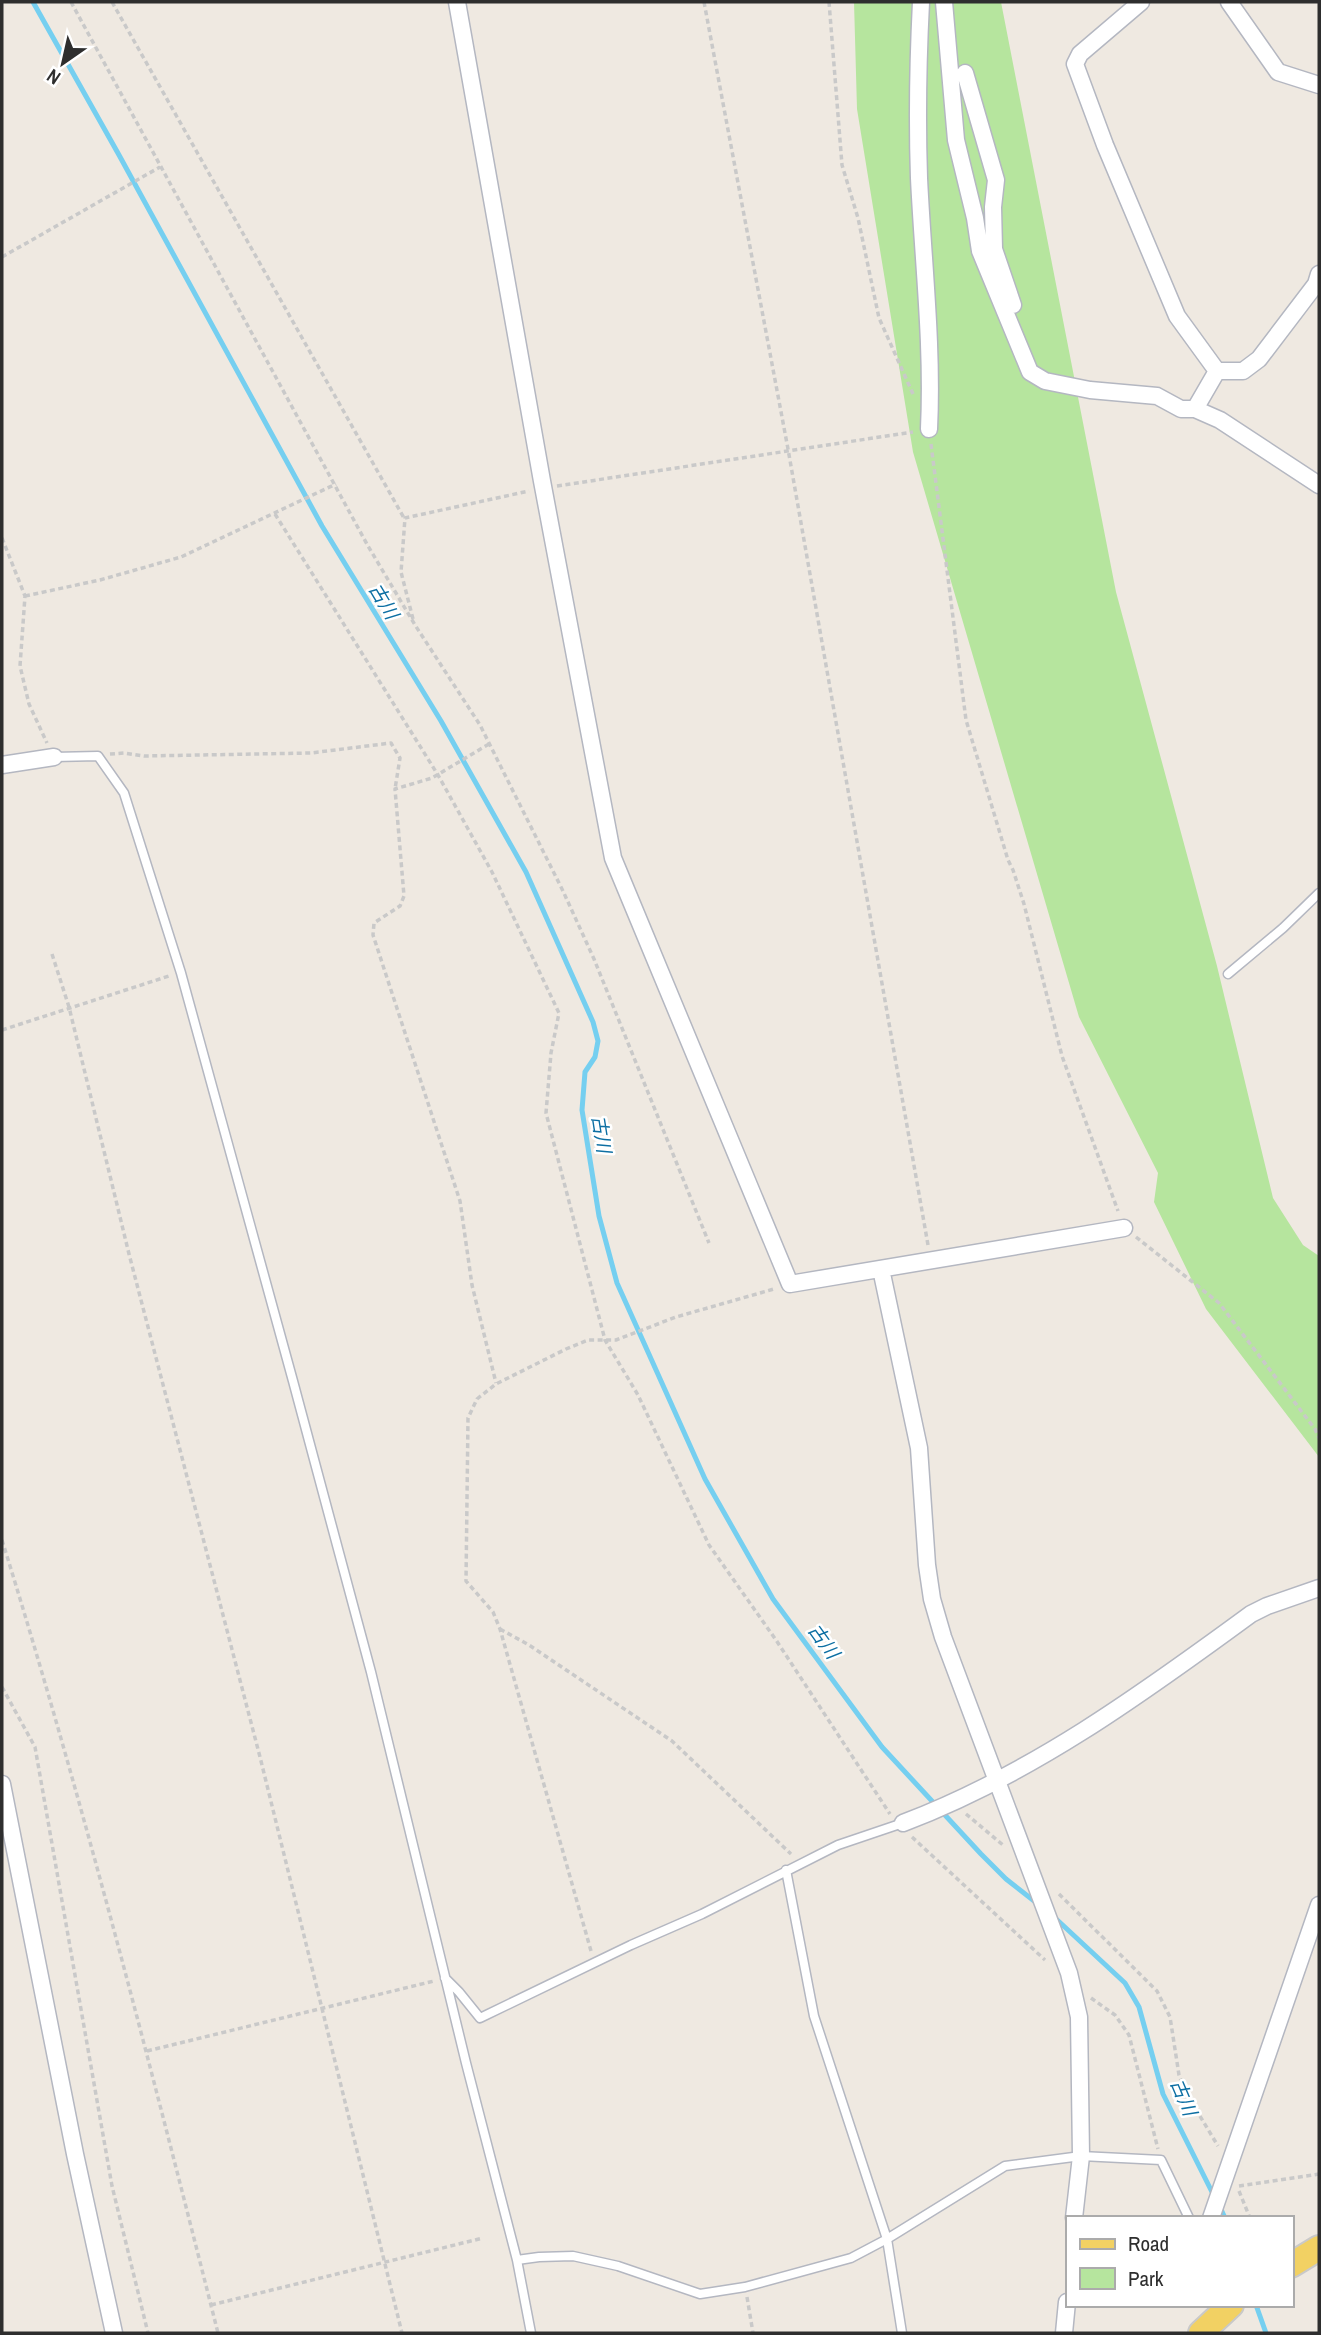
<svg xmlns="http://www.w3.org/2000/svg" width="1321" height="2335" viewBox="0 0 1321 2335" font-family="'Archivo Narrow','Noto Sans JP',sans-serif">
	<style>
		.green { fill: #b6e59e }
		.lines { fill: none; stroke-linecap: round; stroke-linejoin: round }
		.stream { stroke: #75cff0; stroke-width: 5 }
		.service-casing { stroke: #b4b7c1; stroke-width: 11 }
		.minor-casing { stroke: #b4b7c1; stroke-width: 19 }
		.primary-casing { stroke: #c9c9c9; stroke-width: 28 }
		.path { stroke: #c9c9c9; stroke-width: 3.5; stroke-dasharray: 5 3.5; stroke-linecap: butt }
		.service { stroke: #fff; stroke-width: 8 }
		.minor { stroke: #fff; stroke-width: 16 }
		.primary { stroke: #f2d163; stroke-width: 24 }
		.labels { text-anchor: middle; stroke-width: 5; stroke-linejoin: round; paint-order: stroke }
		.water-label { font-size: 19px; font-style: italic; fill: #0d6fa3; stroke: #fff }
	</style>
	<rect width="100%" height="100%" fill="#efe9e1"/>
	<path class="green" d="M 854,2 L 1001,2 L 1116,592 L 1217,966 L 1273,1198 L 1303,1245 L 1319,1256 L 1319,1457 L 1206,1309 L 1154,1202 L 1158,1173 L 1079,1017 L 913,452 L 857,109 Z"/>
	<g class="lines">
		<path class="stream" d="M 33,2 L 119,155 L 322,526 L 441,721 L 526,872 L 593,1022 L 598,1041 L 595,1057 L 585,1072 L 582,1110 L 599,1216 L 617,1283 L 705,1479 L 773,1599 L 882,1747 L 981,1854 L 1006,1879 L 1038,1904
			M 1054,1917 L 1125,1983 L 1139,2007 L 1163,2094 L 1214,2196
			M 1219,2205 L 1225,2218
			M 1256,2305 L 1266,2333"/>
		<g class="service-casing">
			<path id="service" d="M 54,757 L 98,756 L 124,793 L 181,973 L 293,1381 L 371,1672 L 466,2063 L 517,2260 L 531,2333
				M 1228,974 L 1283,928 L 1319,893
				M 786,1870 L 814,2016 L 887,2239 L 902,2333
				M 445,1978 L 459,1992 L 480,2018 L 631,1945 L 702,1914 L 838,1845 L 903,1823
				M 517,2260 L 539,2257 L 573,2256 L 618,2266 L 700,2294 L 745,2287 L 851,2258 L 887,2239 L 1005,2166 L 1081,2156 L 1161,2160 L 1189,2218"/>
		</g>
		<g class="minor-casing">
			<path id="minor" d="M 457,2 L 542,481 L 613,858 L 790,1284 L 1124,1228
				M 921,2 C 918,61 917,119 919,178 C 923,262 933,345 929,429
				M 944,2 L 956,140 L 975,218 L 980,251 L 1030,372 L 1045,381 L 1090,390 L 1157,396 L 1181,409 L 1195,409 L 1220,420 L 1319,485
				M 1141,2 L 1080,54 L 1075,64 L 1105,145 L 1177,316 L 1217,371
				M 1229,2 L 1278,72 L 1319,85
				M 965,73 L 996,180 L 993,207 L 994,249 L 1013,305
				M 1195,409 L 1217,371 L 1243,371 L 1259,359 L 1316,284 L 1319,274
				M 2,765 L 54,757
				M 881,1269 L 919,1448 L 927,1565 L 932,1599 L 943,1637 L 1069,1973 L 1079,2017 L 1081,2156 L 1074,2218
				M 2,1784 L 75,2154 L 114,2333
				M 903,1823 C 1030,1775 1142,1694 1251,1614 L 1267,1606 L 1319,1588
				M 1211,2218 L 1319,1905
				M 1064,2333 L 1067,2302"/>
		</g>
		<g class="primary-casing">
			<path id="primary" d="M 1291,2265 L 1319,2248
				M 1201,2333 L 1231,2305"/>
		</g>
		<path class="path" d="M 71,2 L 368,546 L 415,625 L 480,725 L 563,891 L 594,959 L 709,1243
			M 112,2 L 404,518
			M 704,2 L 788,449 L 928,1245
			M 829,2 L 842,165 L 858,218 L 879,318 L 913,394
			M 2,257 L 160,167
			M 931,444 L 966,720 L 1008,860 L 1013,870 L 1024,904 L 1062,1056 L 1118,1211
			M 557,486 L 913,432
			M 275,514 L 438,775 L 492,872 L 559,1013 L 551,1053 L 546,1113 L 605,1340 L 638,1395 L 709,1545 L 776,1640 L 890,1814
			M 2,538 L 25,596 L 20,666 L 29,704 L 47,743
			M 25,596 L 100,580 L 181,557 L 336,484
			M 413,619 L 401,572 L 405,518 L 529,491
			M 489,744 L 432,778 L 395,789 L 404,896 L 400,906 L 374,923 L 373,935 L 460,1201 L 472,1285 L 496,1383
			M 110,754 L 124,753 L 144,756 L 311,753 L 391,743 L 400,758 L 395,789
			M 52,954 L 69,1007 L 129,1254 L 260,1757 L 402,2333
			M 2,1030 L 169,976
			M 1136,1237 L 1219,1303 L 1315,1429 L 1319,1438
			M 2,1540 C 83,1801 151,2068 218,2333
			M 500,1629 L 529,1645 L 672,1741 L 791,1854
			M 2,1687 L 35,1747 L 112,2186 L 148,2333
			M 966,1814 L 1003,1845
			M 912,1837 L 1045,1960
			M 1059,1894 L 1157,1991 L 1170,2017 L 1179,2075 L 1186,2093 L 1218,2146
			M 591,1951 L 500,1629 L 493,1612 L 466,1581 L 468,1418 L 477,1399 L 496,1384 L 566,1349 L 588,1340 L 616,1340 L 676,1317 L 774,1289
			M 1091,1998 L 1115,2015 L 1129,2035 L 1158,2149
			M 147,2051 L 434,1981
			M 1239,2186 L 1319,2174
			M 1239,2191 L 1250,2218
			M 747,2297 L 753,2333
			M 211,2305 L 483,2238"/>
		<use href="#service" class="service"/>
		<use href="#minor" class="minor"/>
		<use href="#primary" class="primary"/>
	</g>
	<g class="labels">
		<g class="water-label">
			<text transform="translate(384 601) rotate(59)" y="7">古川</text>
			<text transform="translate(602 1134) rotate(81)" y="7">古川</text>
			<text transform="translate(824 1641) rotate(54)" y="7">古川</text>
			<text transform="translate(1184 2097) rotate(67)" y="7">古川</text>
		</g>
	</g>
	<rect width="1321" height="2335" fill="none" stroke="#2e2e2e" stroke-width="7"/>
	<rect x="1066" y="2216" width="228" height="91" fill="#ffffff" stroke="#ababab" stroke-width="2"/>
	<rect x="1080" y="2239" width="35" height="10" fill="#f2d163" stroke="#ababab" stroke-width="2"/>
	<text x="1128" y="2251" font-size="21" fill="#2e2e2e">Road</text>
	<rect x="1080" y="2268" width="35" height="21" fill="#b6e59e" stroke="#ababab" stroke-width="2"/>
	<text x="1128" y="2286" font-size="21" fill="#2e2e2e">Park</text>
	<g transform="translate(63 63) rotate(214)" stroke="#ffffff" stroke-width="5" paint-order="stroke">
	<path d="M0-5L12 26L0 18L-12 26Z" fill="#2e2e2e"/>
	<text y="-10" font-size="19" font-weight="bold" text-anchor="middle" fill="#2e2e2e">N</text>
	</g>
</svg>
